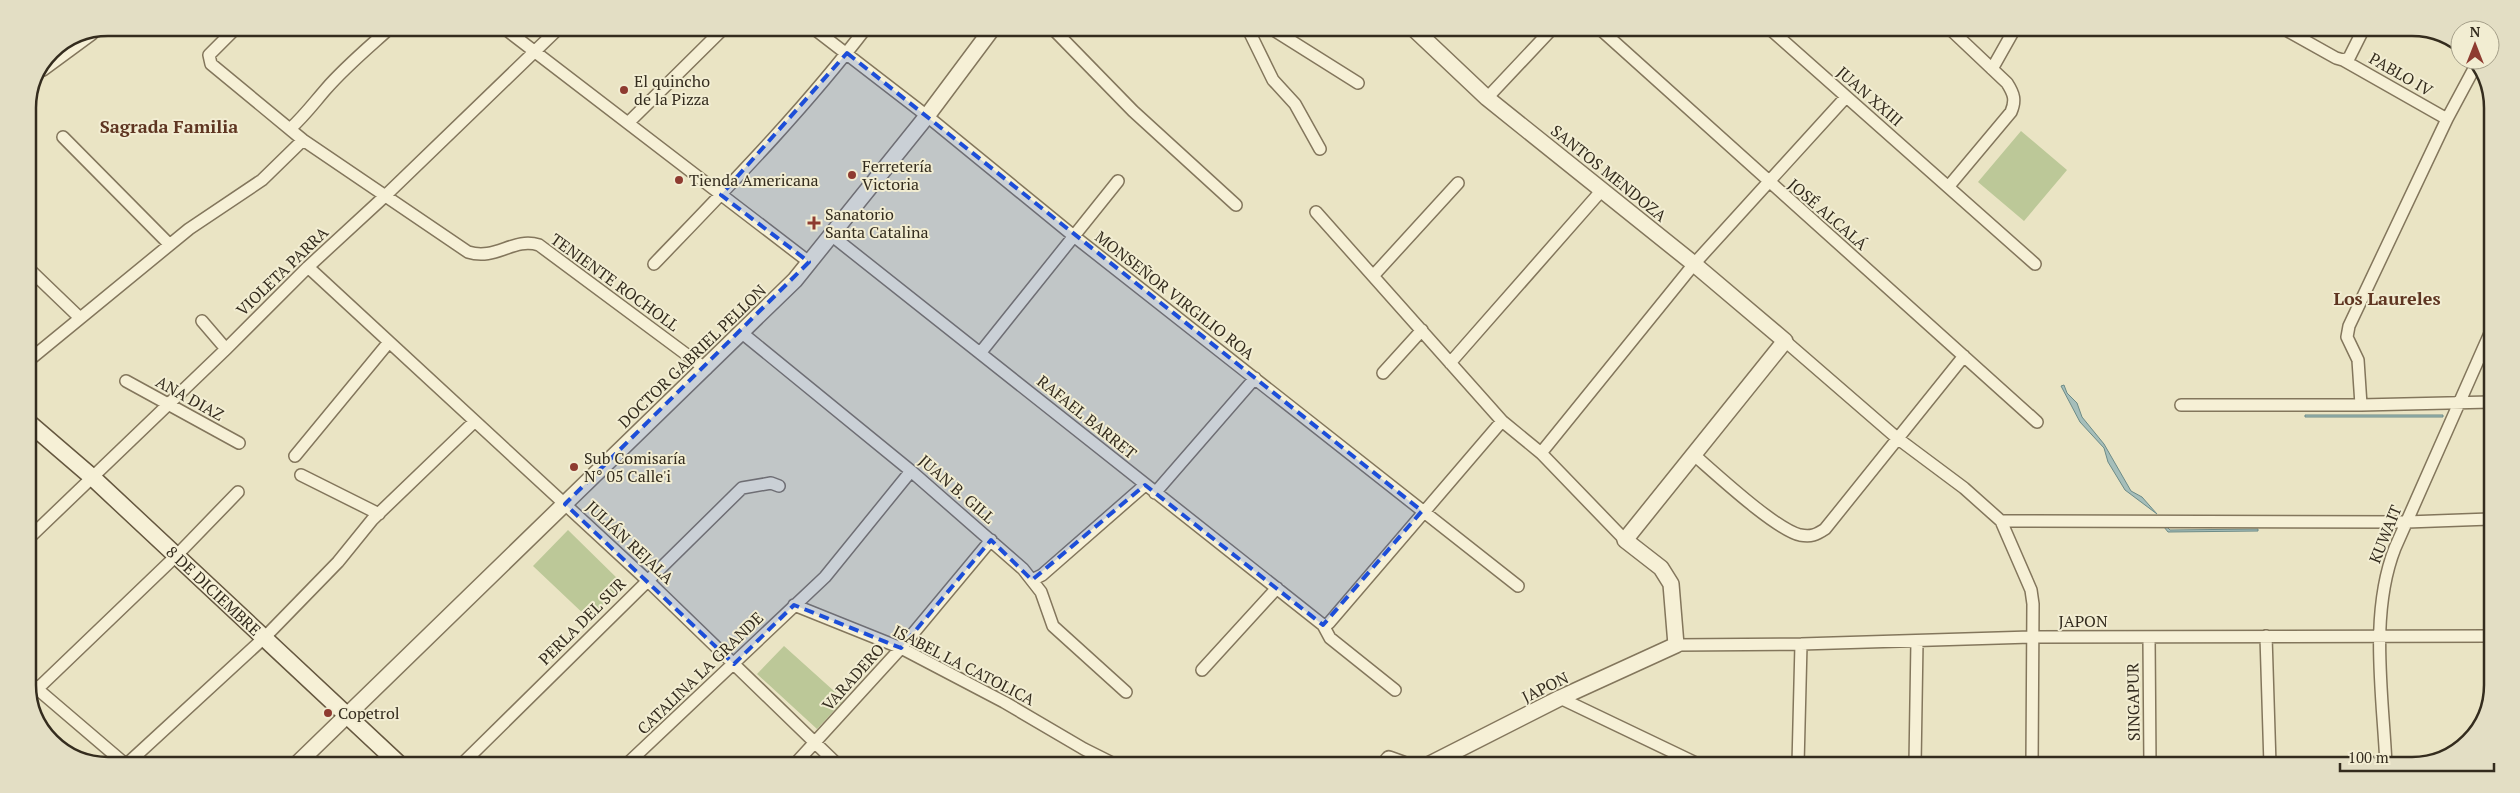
<svg xmlns="http://www.w3.org/2000/svg" width="2520" height="793" viewBox="0 0 2520 793" font-family="'PT Serif',serif">
	<style>
		.green { fill: #bcc898 }
		.water { fill: #a5beba; stroke: #6d8b87 }
		.lines { fill: none; stroke-linecap: round; stroke-linejoin: round }
		.minor-casing { stroke: #83765c; stroke-width: 14 }
		.tertiary-casing { stroke: #83765c; stroke-width: 18 }
		.secondary-casing { stroke: #65573f; stroke-width: 19 }
		.minor { stroke: #f6f0d6; stroke-width: 11 }
		.tertiary { stroke: #f6f0d6; stroke-width: 15 }
		.secondary { stroke: #f6f0d6; stroke-width: 16 }
		.marked { fill: #1d4ed8; fill-opacity: 0.2; stroke: #1d4ed8; stroke-width: 4; stroke-dasharray: 10 6; stroke-linejoin: round }
		.poi-dot { fill: #8e3b30; stroke: #f2edd2; stroke-width: 2 }
		.labels { text-anchor: middle; stroke-width: 4; stroke-linejoin: round; paint-order: stroke }
		.street-label { font-size: 16px; fill: #342c1e; stroke: #f2edd2 }
		.poi-label { font-size: 16px; fill: #342c1e; stroke: #f2edd2; text-anchor: start }
		.neighbourhood-label { font-size: 18px; font-weight: bold; fill: #5e3521; stroke: #f2edd2 }
		.rim { fill: none; stroke: #342c1e; stroke-width: 2.5 }
	</style>
	<rect width="100%" height="100%" fill="#eae4c4"/>
	<path class="green" d="M 2021,131 L 2067,170 L 2024,221 L 1978,182 Z
		M 568,530 L 623,584 L 589,619 L 533,566 Z
		M 784,646 L 844,700 L 817,729 L 757,674 Z"/>
	<path class="water" d="M 2064,385 L 2067,393 L 2077,403 L 2082,417 L 2104,444 L 2131,491 L 2142,497 L 2157,514 L 2125,490 L 2108,462 L 2104,448 L 2080,422 L 2061,386 Z
		M 2305,415 L 2443,415 L 2443,417 L 2305,417 Z
		M 2166,526 L 2170,530 L 2258,529 L 2258,531 L 2168,532 L 2164,527 Z"/>
	<g class="lines">
		<g class="minor-casing">
			<path id="minor" d="M 236,28 L 209,55 L 211,64 L 303,140 L 468,252 C 496,261 513,237 539,245 L 706,369
				M 504,28 L 809,262
				M 813,28 L 927,116 L 1075,237 L 1518,586
				M 1053,29 L 1133,111 L 1236,205
				M 1248,29 L 1273,80 L 1295,104 L 1320,149
				M 1272,29 L 1358,83
				M 1600,29 L 2037,422
				M 1771,30 L 2035,264
				M 2286,30 L 2336,58 L 2343,60 L 2447,119
				M 2343,60 L 2349,58 L 2363,30
				M 1992,69 L 2014,30
				M 43,70 L 92,34
				M 1487,98 L 1552,29
				M 629,122 L 724,28
				M 290,129 C 305,115 313,104 326,89 C 345,67 368,48 390,28
				M 63,137 L 169,244
				M 1949,186 L 2011,112 C 2016,100 2014,94 2007,83 L 1951,30
				M 1316,212 L 1502,421 L 1541,453 L 1625,540
				M 831,235 L 1323,625 L 1330,638 L 1395,690
				M 654,264 C 727,188 802,112 866,28
				M 308,267 L 647,580 L 837,764
				M 28,268 L 79,317
				M 1373,276 L 1458,183
				M 202,321 L 226,349
				M 742,333 L 911,471 L 1023,569 L 1041,592 L 1053,626 L 1126,692
				M 1785,341 L 1897,438 L 1964,488 L 2001,521 L 2031,590 L 2033,604 L 2032,765
				M 981,352 L 1118,181
				M 28,361 L 189,229 L 262,180 L 303,140
				M 1450,363 L 1602,190
				M 1383,373 L 1422,330
				M 126,381 L 239,443
				M 2181,405 L 2361,405 L 2491,402
				M 2361,405 L 2358,360 L 2347,337 L 2349,326 L 2447,119 L 2477,63
				M 1541,453 L 1694,264 L 1846,97
				M 1693,454 C 1715,473 1775,529 1800,535 C 1811,537 1816,535 1825,529 L 1964,356
				M 295,456 L 389,342
				M 301,475 L 379,514
				M 1155,493 L 1255,378
				M 2001,521 L 2407,522 L 2490,519
				M 28,539 L 226,349 L 308,267 L 385,196 L 559,28
				M 1032,580 L 1042,575 L 1145,485
				M 794,605 L 901,648 L 1004,702 L 1084,749 L 1114,764
				M 1323,625 L 1329,623 L 1502,421
				M 2266,636 L 2270,765
				M 2149,638 L 2150,765
				M 1676,645 L 1801,644 L 2031,637 L 2490,636
				M 1202,670 L 1277,588
				M 28,681 L 124,763
				M 30,696 L 177,555 L 238,492
				M 1560,698 L 1700,765
				M 128,763 L 265,637 L 338,562 L 372,520 L 474,422
				M 463,763 L 742,488 L 771,483 L 779,486
				M 628,763 L 825,577 L 911,471
				M 795,764 L 901,648 L 991,540
				M 1798,765 L 1801,644
				M 1915,765 L 1917,641
				M 2386,765 C 2383,696 2369,614 2395,548 L 2491,331"/>
		</g>
		<g class="tertiary-casing">
			<path id="tertiary" d="M 1414,29 L 1487,98 L 1694,264 L 1785,341 L 1625,540 L 1661,568 L 1671,584 L 1676,645 L 1560,698 L 1430,764
				M 298,763 L 795,280 L 927,116 L 992,29
				M 1385,764 L 1389,759 L 1403,764"/>
		</g>
		<g class="secondary-casing">
			<g id="secondary">
				<path id="s1" d="M 28,422 L 92,477 L 398,763"/>
			</g>
		</g>
		<use href="#minor" class="minor"/>
		<use href="#tertiary" class="tertiary"/>
		<use href="#secondary" class="secondary"/>
	</g>
	<path class="marked" d="M 847,53 L 1422,511 L 1323,625 L 1145,485 L 1032,580 L 991,540 L 901,648 L 794,605 L 734,664 L 565,504 L 809,262 L 721,195 Z"/>
	<g class="poi-dot">
		<circle cx="624" cy="90" r="5"/>
		<circle cx="852" cy="175" r="5"/>
		<circle cx="679" cy="180" r="5"/>
		<path d="M811.5 215.5h5v5h5v5h-5v5h-5v-5h-5v-5h5z"/>
		<circle cx="574" cy="467" r="5"/>
		<circle cx="328" cy="713" r="5"/>
	</g>
	<g class="labels">
		<g class="street-label">
			<text transform="translate(2401 74) rotate(30)" y="6">PABLO IV</text>
			<text transform="translate(1870 96) rotate(41)" y="6">JUAN XXIII</text>
			<text transform="translate(1609 173) rotate(39)" y="6">SANTOS MENDOZA</text>
			<text transform="translate(1828 214) rotate(41)" y="6">JOSÉ ALCALÁ</text>
			<text transform="translate(282 271) rotate(-44)" y="6">VIOLETA PARRA</text>
			<text transform="translate(615 282) rotate(36)" y="6">TENIENTE ROCHOLL</text>
			<text transform="translate(1175 295) rotate(38)" y="6">MONSEÑOR VIRGILIO ROA</text>
			<text transform="translate(692 356) rotate(-44)" y="6">DOCTOR GABRIEL PELLON</text>
			<text transform="translate(190 398) rotate(29)" y="6">ANA DIAZ</text>
			<text transform="translate(1087 417) rotate(39)" y="6">RAFAEL BARRET</text>
			<text transform="translate(957 489) rotate(41)" y="6">JUAN B. GILL</text>
			<text transform="translate(2385 534) rotate(-68)" y="6">KUWAIT</text>
			<text transform="translate(630 542) rotate(43)" y="6">JULIÁN REJALA</text>
			<text dy="6" stroke="none"><textPath href="#s1" startOffset="251">8 DE DICIEMBRE</textPath></text>
			<text transform="translate(582 621) rotate(-45)" y="6">PERLA DEL SUR</text>
			<text x="2083" y="627">JAPON</text>
			<text transform="translate(964 665) rotate(27)" y="6">ISABEL LA CATOLICA</text>
			<text transform="translate(700 673) rotate(-44)" y="6">CATALINA LA GRANDE</text>
			<text transform="translate(853 677) rotate(-48)" y="6">VARADERO</text>
			<text transform="translate(1545 687) rotate(-26)" y="6">JAPON</text>
			<text transform="translate(2133 702) rotate(-91)" y="6">SINGAPUR</text>
		</g>
		<g class="poi-label">
			<text x="634" y="87">El quincho<tspan x="634" dy="18">de la Pizza</tspan></text>
			<text x="862" y="172">Ferretería<tspan x="862" dy="18">Victoria</tspan></text>
			<text x="689" y="186">Tienda Americana</text>
			<text x="825" y="220">Sanatorio<tspan x="825" dy="18">Santa Catalina</tspan></text>
			<text x="584" y="464">Sub Comisaría<tspan x="584" dy="18">N° 05 Calle'i</tspan></text>
			<text x="338" y="719">Copetrol</text>
		</g>
		<g class="neighbourhood-label">
			<text x="169" y="133">Sagrada Familia</text>
			<text x="2387" y="305">Los Laureles</text>
		</g>
	</g>
	<path d="M0 0H2520V793H0ZM108 36H2412A72 72 0 0 1 2484 108V685A72 72 0 0 1 2412 757H108A72 72 0 0 1 36 685V108A72 72 0 0 1 108 36Z" fill="#e3dec4" fill-rule="evenodd"/>
	<path class="rim" d="M108 36H2412A72 72 0 0 1 2484 108V685A72 72 0 0 1 2412 757H108A72 72 0 0 1 36 685V108A72 72 0 0 1 108 36Z"/>
	<g transform="translate(2475 45)"><circle r="24" fill="#f2edd2" stroke="#a6a08a"/>
	<path d="M0-4L9 19L0 12L-9 19Z" fill="#8e3b30"/>
	<text y="-8" font-size="14" font-weight="bold" text-anchor="middle" fill="#342c1e">N</text>
	</g>
	<path d="M2340 763v8h154v-8" fill="none" stroke="#342c1e" stroke-width="2.5"/>
	<text x="2348" y="763" font-size="15" fill="#342c1e" stroke="#f2edd2" stroke-width="4" paint-order="stroke">100 m</text>
</svg>
